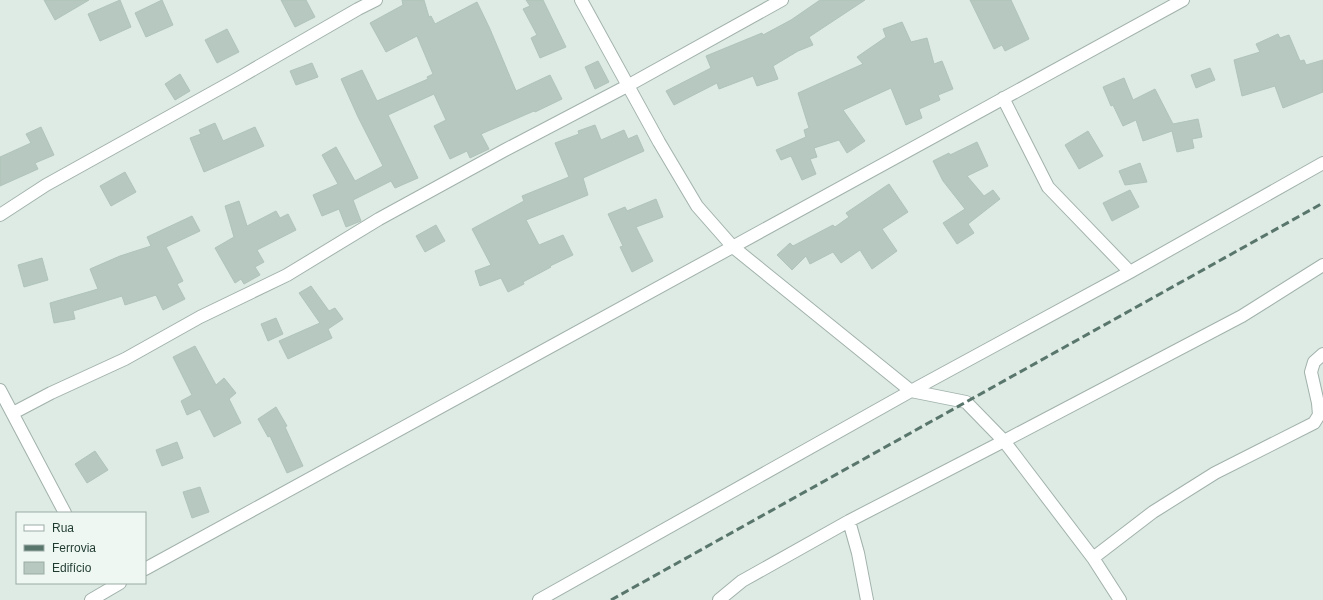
<svg xmlns="http://www.w3.org/2000/svg" width="1323" height="600" viewBox="0 0 1323 600" font-family="Arial,sans-serif">
	<style>
		.building { fill: #b6c8bf; stroke: #b0c4ba }
		.lines { fill: none; stroke-linecap: round; stroke-linejoin: round }
		.minor-casing { stroke: #a1b2ab; stroke-width: 14 }
		.minor { stroke: #fff; stroke-width: 12 }
		.rail { stroke: #59766c; stroke-width: 3; stroke-dasharray: 8 4; stroke-linecap: butt }
	</style>
	<rect width="100%" height="100%" fill="#deeae4"/>
	<path class="building" d="M 44,0 L 89,0 L 55,20 Z
		M 120,0 L 131,27 L 100,41 L 88,14 Z
		M 162,0 L 173,25 L 146,37 L 135,13 Z
		M 281,0 L 306,0 L 315,17 L 295,27 Z
		M 402,0 L 424,0 L 429,17 L 431,16 L 435,24 L 477,2 L 490,29 L 516,91 L 550,75 L 562,99 L 535,112 L 534,111 L 481,134 L 489,149 L 470,158 L 467,151 L 450,159 L 434,126 L 446,120 L 434,94 L 388,115 L 418,178 L 395,188 L 391,181 L 353,200 L 361,221 L 346,227 L 339,209 L 322,216 L 313,195 L 338,184 L 322,155 L 336,147 L 355,181 L 383,166 L 358,117 L 341,79 L 362,70 L 377,101 L 428,79 L 427,77 L 433,74 L 417,36 L 386,52 L 370,23 L 403,5 Z
		M 526,0 L 543,0 L 566,47 L 540,58 L 531,38 L 537,35 L 523,9 L 530,6 Z
		M 820,0 L 865,0 L 809,37 L 813,45 L 798,51 L 773,66 L 778,79 L 757,86 L 753,76 L 719,89 L 717,83 L 674,105 L 666,91 L 711,68 L 706,56 L 762,33 L 763,35 L 791,20 Z
		M 970,0 L 1011,0 L 1029,39 L 1005,51 L 1002,45 L 994,49 Z
		M 902,22 L 911,42 L 927,38 L 934,64 L 942,61 L 953,89 L 938,95 L 940,100 L 919,109 L 922,118 L 906,125 L 891,88 L 843,110 L 865,141 L 847,153 L 839,140 L 814,148 L 817,157 L 810,159 L 816,174 L 802,180 L 791,156 L 781,160 L 776,150 L 806,137 L 804,130 L 809,128 L 798,93 L 863,64 L 857,57 L 886,37 L 883,29 Z
		M 227,29 L 239,52 L 217,63 L 205,40 Z
		M 1278,34 L 1280,38 L 1289,35 L 1300,61 L 1304,60 L 1306,65 L 1323,60 L 1323,92 L 1283,108 L 1275,86 L 1242,96 L 1234,60 L 1260,52 L 1256,44 Z
		M 598,61 L 609,82 L 595,89 L 585,67 Z
		M 312,63 L 318,77 L 296,85 L 290,71 Z
		M 1210,68 L 1215,80 L 1196,88 L 1191,75 Z
		M 180,74 L 190,91 L 175,100 L 165,84 Z
		M 1124,78 L 1133,100 L 1155,89 L 1173,124 L 1198,119 L 1202,137 L 1192,139 L 1194,148 L 1177,152 L 1172,131 L 1143,141 L 1136,120 L 1123,126 L 1113,105 L 1111,106 L 1103,87 Z
		M 215,123 L 223,141 L 255,127 L 264,146 L 204,172 L 190,138 L 201,134 L 199,130 Z
		M 595,125 L 601,140 L 624,130 L 628,139 L 637,135 L 644,151 L 583,178 L 588,195 L 526,220 L 539,245 L 563,235 L 573,255 L 550,266 L 551,267 L 523,282 L 524,284 L 508,292 L 501,278 L 480,286 L 475,271 L 491,265 L 472,229 L 524,201 L 522,196 L 569,177 L 555,143 L 579,134 L 578,131 Z
		M 41,127 L 54,155 L 35,163 L 38,169 L 0,186 L 0,157 L 31,143 L 26,134 Z
		M 1088,131 L 1103,156 L 1079,169 L 1065,145 Z
		M 977,142 L 988,166 L 967,176 L 984,196 L 993,190 L 1000,199 L 968,224 L 974,233 L 957,244 L 943,223 L 965,209 L 943,181 L 933,161 L 949,153 L 950,155 Z
		M 1140,163 L 1147,182 L 1125,185 L 1119,171 Z
		M 125,172 L 136,192 L 111,206 L 100,186 Z
		M 889,184 L 908,212 L 882,229 L 897,251 L 872,269 L 860,250 L 841,263 L 833,252 L 810,264 L 806,256 L 792,270 L 777,255 L 790,243 L 793,246 L 833,225 L 835,227 L 849,217 L 846,213 Z
		M 1130,190 L 1139,207 L 1112,221 L 1103,203 Z
		M 656,199 L 663,217 L 636,227 L 653,261 L 632,272 L 620,247 L 623,246 L 608,214 L 625,207 L 627,211 Z
		M 239,201 L 247,226 L 276,211 L 280,218 L 288,214 L 296,230 L 257,250 L 264,262 L 255,267 L 260,275 L 244,284 L 241,279 L 235,283 L 215,248 L 234,237 L 225,206 Z
		M 192,216 L 200,231 L 166,247 L 183,281 L 177,284 L 185,299 L 163,310 L 156,295 L 125,305 L 122,296 L 73,311 L 75,319 L 54,323 L 50,303 L 98,289 L 90,269 L 120,256 L 151,246 L 147,237 Z
		M 436,225 L 445,241 L 425,252 L 416,236 Z
		M 42,258 L 48,280 L 24,287 L 18,265 Z
		M 311,286 L 329,311 L 335,308 L 343,319 L 328,329 L 332,338 L 288,359 L 279,341 L 320,323 L 299,293 Z
		M 276,318 L 283,334 L 268,341 L 261,324 Z
		M 195,346 L 216,385 L 224,378 L 236,393 L 229,399 L 241,423 L 214,437 L 200,409 L 187,415 L 181,401 L 192,395 L 173,357 Z
		M 276,407 L 287,426 L 285,427 L 303,466 L 287,473 L 270,436 L 268,437 L 258,419 Z
		M 177,442 L 183,458 L 162,466 L 156,450 Z
		M 95,451 L 108,470 L 87,483 L 75,464 Z
		M 200,487 L 209,512 L 192,518 L 183,492 Z"/>
	<g class="lines">
		<g class="minor-casing">
			<path id="minor" d="M 581,0 L 659,142 L 697,206 L 733,247 L 911,391 L 966,402 L 1004,441 L 1093,558 L 1120,600
				M 1003,98 L 1048,187 L 1130,272
				M 0,215 L 46,185 L 235,80 L 358,9 L 376,0
				M 0,390 L 65,513
				M 13,413 L 51,393 L 125,359 L 200,317 L 287,275 L 379,219 L 505,150 L 629,85 L 782,0
				M 849,521 L 858,553 L 867,600
				M 1093,558 L 1153,512 L 1215,473 L 1314,423 L 1319,415 L 1318,403 L 1311,372 L 1314,362 L 1323,354
				M 145,569 L 1183,0
				M 91,600 L 120,583
				M 539,600 L 911,391 L 1130,272 L 1323,163
				M 719,600 L 742,581 L 849,521 L 1004,441 L 1242,316 L 1323,265"/>
		</g>
		<use href="#minor" class="minor"/>
		<path class="rail" d="M 611,600 L 1323,203"/>
	</g>
	<rect x="16" y="512" width="130" height="72" fill="#eef7f2" stroke="#9baba5"/>
	<rect x="24" y="525" width="20" height="6" fill="#ffffff" stroke="#9baba5"/>
	<text x="52" y="532" font-size="12" fill="#1f3a31">Rua</text>
	<rect x="24" y="545" width="20" height="6" fill="#59766c" stroke="#9baba5"/>
	<text x="52" y="552" font-size="12" fill="#1f3a31">Ferrovia</text>
	<rect x="24" y="562" width="20" height="12" fill="#b6c8bf" stroke="#9baba5"/>
	<text x="52" y="572" font-size="12" fill="#1f3a31">Edifício</text>
</svg>
